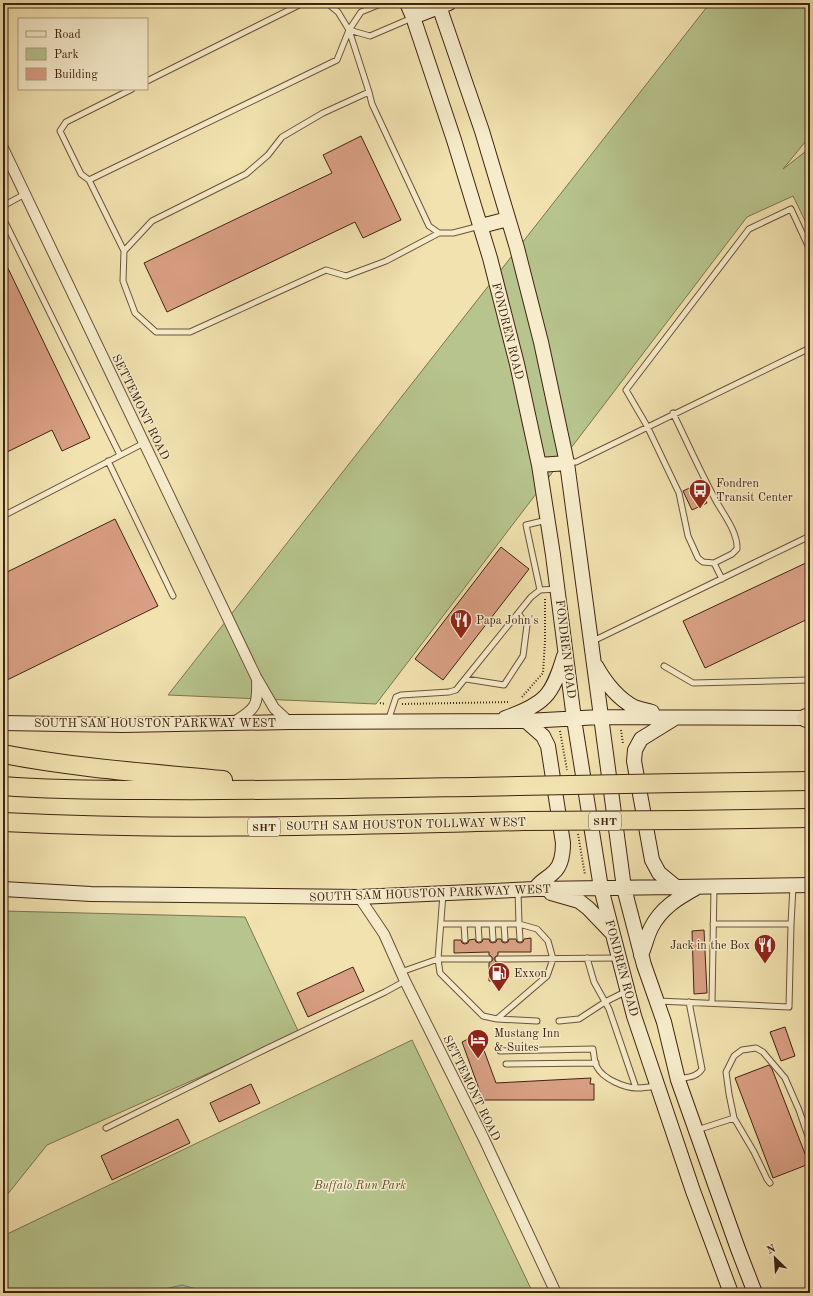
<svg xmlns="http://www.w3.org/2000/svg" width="813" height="1296" viewBox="0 0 813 1296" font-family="'Old Standard TT',serif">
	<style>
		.green { fill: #b7c48d; stroke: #7c7450 }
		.water { fill: #9bbeac; stroke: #77806e }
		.building { fill: #d99f84; stroke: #402312 }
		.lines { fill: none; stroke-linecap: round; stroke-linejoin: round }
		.service-casing { stroke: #6c5339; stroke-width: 7 }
		.minor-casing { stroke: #6c5339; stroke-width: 12 }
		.secondary-casing { stroke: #402312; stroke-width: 16 }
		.motorway-casing { stroke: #402312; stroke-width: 20 }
		.path { stroke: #402312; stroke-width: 2; stroke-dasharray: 1 2; stroke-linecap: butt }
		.service { stroke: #f6eccb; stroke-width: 5 }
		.minor { stroke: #f6eccb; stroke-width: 10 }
		.secondary { stroke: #f6eccb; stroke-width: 14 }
		.motorway { stroke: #f1e2af; stroke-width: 18 }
		.motorway-bridge-casing { stroke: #402312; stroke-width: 20; stroke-linecap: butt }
		.motorway-bridge { stroke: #f1e2af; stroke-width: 18 }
		.labels { text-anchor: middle; stroke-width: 3; stroke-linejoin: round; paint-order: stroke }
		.shield { fill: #f6eccb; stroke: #775f4a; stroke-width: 1 }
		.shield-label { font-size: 11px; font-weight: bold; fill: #402312 }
		.street-label { font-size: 12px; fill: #402312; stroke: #f6eccb }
		.poi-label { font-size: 12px; fill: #402312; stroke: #f6eccb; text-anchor: start }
		.park-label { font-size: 12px; font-style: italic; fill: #5e4b31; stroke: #f6eccb }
	</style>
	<rect width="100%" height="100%" fill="#f1e2af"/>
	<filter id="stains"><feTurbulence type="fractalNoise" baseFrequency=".005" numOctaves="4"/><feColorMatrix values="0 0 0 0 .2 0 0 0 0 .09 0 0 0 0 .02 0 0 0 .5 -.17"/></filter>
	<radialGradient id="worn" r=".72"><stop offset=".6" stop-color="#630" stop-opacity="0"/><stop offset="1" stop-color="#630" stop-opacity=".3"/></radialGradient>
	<path class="green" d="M 710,3 L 810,3 L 810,136 L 783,169 L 810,148 L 810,231 L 793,196 L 747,217 L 376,704 L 168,695 Z
		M 3,911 L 245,917 L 299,1033 L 47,1145 L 3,1200 Z
		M 412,1040 L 533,1293 L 3,1293 L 3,1236 Z"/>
	<path class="water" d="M 182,1285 L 211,1293 L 147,1293 Z"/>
	<path class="building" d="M 361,136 L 401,220 L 363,238 L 355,222 L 167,312 L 144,263 L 332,173 L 323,155 Z
		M 3,258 L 90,438 L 62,451 L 52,430 L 3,454 Z
		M 698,484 L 707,503 L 692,510 L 683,491 Z
		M 115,519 L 158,606 L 3,682 L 3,574 Z
		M 501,547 L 529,569 L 443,680 L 415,659 Z
		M 810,561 L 810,618 L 705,668 L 683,621 Z
		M 704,930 L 707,993 L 694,994 L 692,931 Z
		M 531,938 L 531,952 L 498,952 L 498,955 L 495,957 L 494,959 L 496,962 L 498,963 L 498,981 L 489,981 L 489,963 L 492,961 L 493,959 L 491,956 L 489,955 L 489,952 L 454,953 L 454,940 L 461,940 L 462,943 L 465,944 L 468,943 L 469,940 L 475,939 L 476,942 L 479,943 L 482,942 L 483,939 L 489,939 L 490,942 L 493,943 L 496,942 L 497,939 L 501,939 L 502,942 L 505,943 L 508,942 L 509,939 L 516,939 L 517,942 L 520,943 L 523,942 L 524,939 Z
		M 353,967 L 364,991 L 308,1017 L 297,993 Z
		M 785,1027 L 795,1056 L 781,1061 L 770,1032 Z
		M 478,1034 L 496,1083 L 591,1078 L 590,1084 L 594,1084 L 594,1100 L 483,1100 L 462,1042 Z
		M 769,1065 L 772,1069 L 809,1164 L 773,1178 L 735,1078 Z
		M 251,1084 L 260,1103 L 219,1122 L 210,1103 Z
		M 178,1119 L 190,1143 L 112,1180 L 101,1156 Z"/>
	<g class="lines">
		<g class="service-casing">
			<path id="service" d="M 327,3 L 338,12 L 349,30 L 369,92 L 372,104 L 429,226 L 439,233 L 453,233 L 480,226
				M 383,3 L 361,12 L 349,30 L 370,36 L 412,18
				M 147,81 L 303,3
				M 132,89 L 66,122 L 60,131 L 81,174 L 89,180 L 337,60 L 349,30
				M 369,92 L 323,113 L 282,137 L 268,155 L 246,174 L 152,221 L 124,251 L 123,281 L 135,313 L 156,332 L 190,332 L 326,270 L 346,276 L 386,261 L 439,233
				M 89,180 L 124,251
				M 3,206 L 25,194
				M 3,218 L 120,455
				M 673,413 C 687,442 700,471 715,499 C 723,514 738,532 737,549 L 732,554 L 714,563 L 703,562 L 698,558 L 688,536 L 679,493 L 647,426 L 626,390 L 749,229 L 791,209 L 810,250
				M 108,461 L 173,596
				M 567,462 L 576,462 L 810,348
				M 3,516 L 144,443
				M 714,563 L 722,579
				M 540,590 L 557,589
				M 593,641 L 810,536
				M 664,666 L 693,683 L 810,680
				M 466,679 L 504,685 L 523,656 L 527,625 L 518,613
				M 388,721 L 396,697 L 401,695 L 449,692 L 456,690 L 531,597 L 540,590 L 526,525 L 547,520
				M 443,894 L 438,959 L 440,973 L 483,1016 L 497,1019 L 547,976 L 553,959 L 548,941 L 537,929 L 519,924 L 518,890
				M 441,924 L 519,924 L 520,939
				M 464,924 L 465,940
				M 478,924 L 479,939
				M 492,924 L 493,939
				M 504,924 L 505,939
				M 713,924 L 791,924
				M 587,958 L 594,982 L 609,1009 L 636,1088
				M 498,959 L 618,958
				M 401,972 L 438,959 L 489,959
				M 658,1001 L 789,1007 L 791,924 L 793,886
				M 712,1003 L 714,887
				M 497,1019 L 537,1021
				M 559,1021 L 579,1019 L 605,1002 L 627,991
				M 500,1051 L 593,1049 C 594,1055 594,1062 597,1067 C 603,1079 625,1088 637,1088 C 643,1088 650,1087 656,1086
				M 506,1064 L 596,1063
				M 679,1079 C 688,1077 697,1077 702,1069 L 689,1002
				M 734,1118 L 754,1152 L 767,1179 L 770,1183
				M 106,1128 L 266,1049 L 385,992 L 405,981
				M 697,1130 L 734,1118 L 729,1094 L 726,1072 L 734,1056 L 742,1050 L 756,1048 L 763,1052 L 785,1078 L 799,1110 L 810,1142"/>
		</g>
		<g class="minor-casing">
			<path id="minor" d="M 3,148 L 256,677 L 274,708 L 289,722
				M 234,722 C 257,708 258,705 257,679
				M 359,897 L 384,934 L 405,981 L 483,1137 L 556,1293"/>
		</g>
		<g class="secondary-casing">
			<path id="secondary" d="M 407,3 L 413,17 L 454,140 L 490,258 L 517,364 L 539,465 L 553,555 L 574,719 L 601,888 L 634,1016 L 693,1191 L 731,1293
				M 438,3 L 482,131 L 517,248 L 541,342 L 567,463 L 624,888 L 644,965 L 664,1022 L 678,1080 L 738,1249 L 755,1293
				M 413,17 L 449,3
				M 481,226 L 508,219
				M 539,465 L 567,463
				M 596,666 C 605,682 617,698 634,707 C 639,709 646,710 652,712
				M 505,718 C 545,704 552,696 564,656
				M 675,718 L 641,739 L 635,750 L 634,761 L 652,860 L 659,873 L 676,887
				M 526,721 L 543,736 L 548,746 L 563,843 C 563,853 562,865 554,872 C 547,879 541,880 535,889
				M 3,723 L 122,725 L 289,722 L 526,721 L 601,717 L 810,718
				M 3,889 L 91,894 L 359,897 L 535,889 L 810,885
				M 551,893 L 579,901 L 588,908 L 612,933
				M 641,955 C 645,946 647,936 651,928 C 661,908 678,898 696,888"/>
		</g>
		<g class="motorway-casing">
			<path id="motorway" d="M 806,718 L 810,718
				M 3,754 C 75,768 149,773 223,780
				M 678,783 L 810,781
				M 3,786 C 52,790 102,790 151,790 C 274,791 396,788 518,786
				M 685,820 L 810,818
				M 3,822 C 177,831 351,825 524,821"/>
		</g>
		<path class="path" d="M 522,697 L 543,673 L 545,641 L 545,599
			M 380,703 L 386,704
			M 402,704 L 510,702
			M 621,730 L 623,744
			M 560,731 L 567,770
			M 578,834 L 585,875"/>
		<use href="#service" class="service"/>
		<use href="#minor" class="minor"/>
		<use href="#secondary" class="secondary"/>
		<use href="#motorway" class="motorway"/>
		<g class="motorway-bridge-casing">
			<path id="motorway-bridge" d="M 518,786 L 678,783
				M 524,821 L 685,820"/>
		</g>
		<use href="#motorway-bridge" class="motorway-bridge"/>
	</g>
	<defs>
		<g id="bus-pin" transform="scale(1.15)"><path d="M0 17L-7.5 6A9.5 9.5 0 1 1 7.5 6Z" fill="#8f2418" stroke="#f6eccb"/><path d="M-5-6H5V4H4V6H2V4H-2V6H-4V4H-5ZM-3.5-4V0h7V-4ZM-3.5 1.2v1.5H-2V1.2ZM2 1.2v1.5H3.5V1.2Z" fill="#fff"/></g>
		<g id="restaurant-pin" transform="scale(1.15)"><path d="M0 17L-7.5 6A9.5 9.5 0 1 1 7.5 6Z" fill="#8f2418" stroke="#f6eccb"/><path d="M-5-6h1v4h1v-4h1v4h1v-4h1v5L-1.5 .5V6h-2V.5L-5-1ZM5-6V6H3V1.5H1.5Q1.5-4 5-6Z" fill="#fff"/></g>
		<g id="fuel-pin" transform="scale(1.15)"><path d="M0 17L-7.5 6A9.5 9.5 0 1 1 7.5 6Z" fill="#8f2418" stroke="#f6eccb"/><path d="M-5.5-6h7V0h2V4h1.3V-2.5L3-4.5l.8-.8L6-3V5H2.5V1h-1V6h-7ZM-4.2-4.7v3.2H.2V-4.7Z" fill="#fff"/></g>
		<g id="hotel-pin" transform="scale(1.15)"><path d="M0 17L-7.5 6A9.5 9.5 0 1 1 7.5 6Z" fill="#8f2418" stroke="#f6eccb"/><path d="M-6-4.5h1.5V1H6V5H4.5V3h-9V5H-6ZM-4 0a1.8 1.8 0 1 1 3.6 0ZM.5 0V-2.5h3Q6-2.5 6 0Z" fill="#fff"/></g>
	</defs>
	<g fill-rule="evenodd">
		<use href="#bus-pin" x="700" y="490"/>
		<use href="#restaurant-pin" x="461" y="620"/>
		<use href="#restaurant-pin" x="765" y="945"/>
		<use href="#fuel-pin" x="499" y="973"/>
		<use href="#hotel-pin" x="478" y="1040"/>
	</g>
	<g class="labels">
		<g class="shield">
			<rect x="589" y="812" width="32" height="18" rx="3"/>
			<rect x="248" y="818" width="32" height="18" rx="3"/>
		</g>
		<g class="shield-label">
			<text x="605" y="825">SHT</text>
			<text x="264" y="831">SHT</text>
		</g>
		<g class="street-label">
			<text transform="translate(508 331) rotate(76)" y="4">FONDREN ROAD</text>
			<text transform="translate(141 407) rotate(64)" y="4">SETTEMONT ROAD</text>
			<text transform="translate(566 649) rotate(83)" y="4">FONDREN ROAD</text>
			<text x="155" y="727">SOUTH SAM HOUSTON PARKWAY WEST</text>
			<text transform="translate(406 824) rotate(-1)" y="4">SOUTH SAM HOUSTON TOLLWAY WEST</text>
			<text transform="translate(430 893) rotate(-2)" y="4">SOUTH SAM HOUSTON PARKWAY WEST</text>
			<text transform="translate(622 968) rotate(75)" y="4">FONDREN ROAD</text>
			<text transform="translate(472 1088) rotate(64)" y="4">SETTEMONT ROAD</text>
		</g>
		<g class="poi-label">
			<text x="716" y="487">Fondren<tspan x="716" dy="14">Transit Center</tspan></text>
			<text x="476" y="624">Papa John's</text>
			<text x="750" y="949" text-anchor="end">Jack in the Box</text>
			<text x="514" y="977">Exxon</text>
			<text x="494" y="1037">Mustang Inn<tspan x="494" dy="14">&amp; Suites</tspan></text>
		</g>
		<g class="park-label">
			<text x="360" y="1189">Buffalo Run Park</text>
		</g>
	</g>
	<rect width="813" height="1296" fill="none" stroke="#f1e2af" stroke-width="16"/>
	<rect x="4" y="4" width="805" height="1288" fill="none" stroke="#402312" stroke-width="2"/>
	<rect x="8" y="8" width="797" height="1280" fill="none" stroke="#402312"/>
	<rect x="18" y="18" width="130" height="72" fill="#f6eccb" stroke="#ad9c81"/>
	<rect x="26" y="31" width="20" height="6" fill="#f6eccb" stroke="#ad9c81"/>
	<text x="54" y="38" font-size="12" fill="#402312">Road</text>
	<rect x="26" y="48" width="20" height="12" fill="#b7c48d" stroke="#ad9c81"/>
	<text x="54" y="58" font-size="12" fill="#402312">Park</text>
	<rect x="26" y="68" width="20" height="12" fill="#d99f84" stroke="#ad9c81"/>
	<text x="54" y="78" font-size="12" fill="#402312">Building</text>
	<g transform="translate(775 1258) rotate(335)" stroke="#f6eccb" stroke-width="3" paint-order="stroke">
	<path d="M0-3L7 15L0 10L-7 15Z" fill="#402312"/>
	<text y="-6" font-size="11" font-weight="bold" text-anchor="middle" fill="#402312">N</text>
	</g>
	<rect width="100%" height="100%" filter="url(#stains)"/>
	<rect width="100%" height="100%" fill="url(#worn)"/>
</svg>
